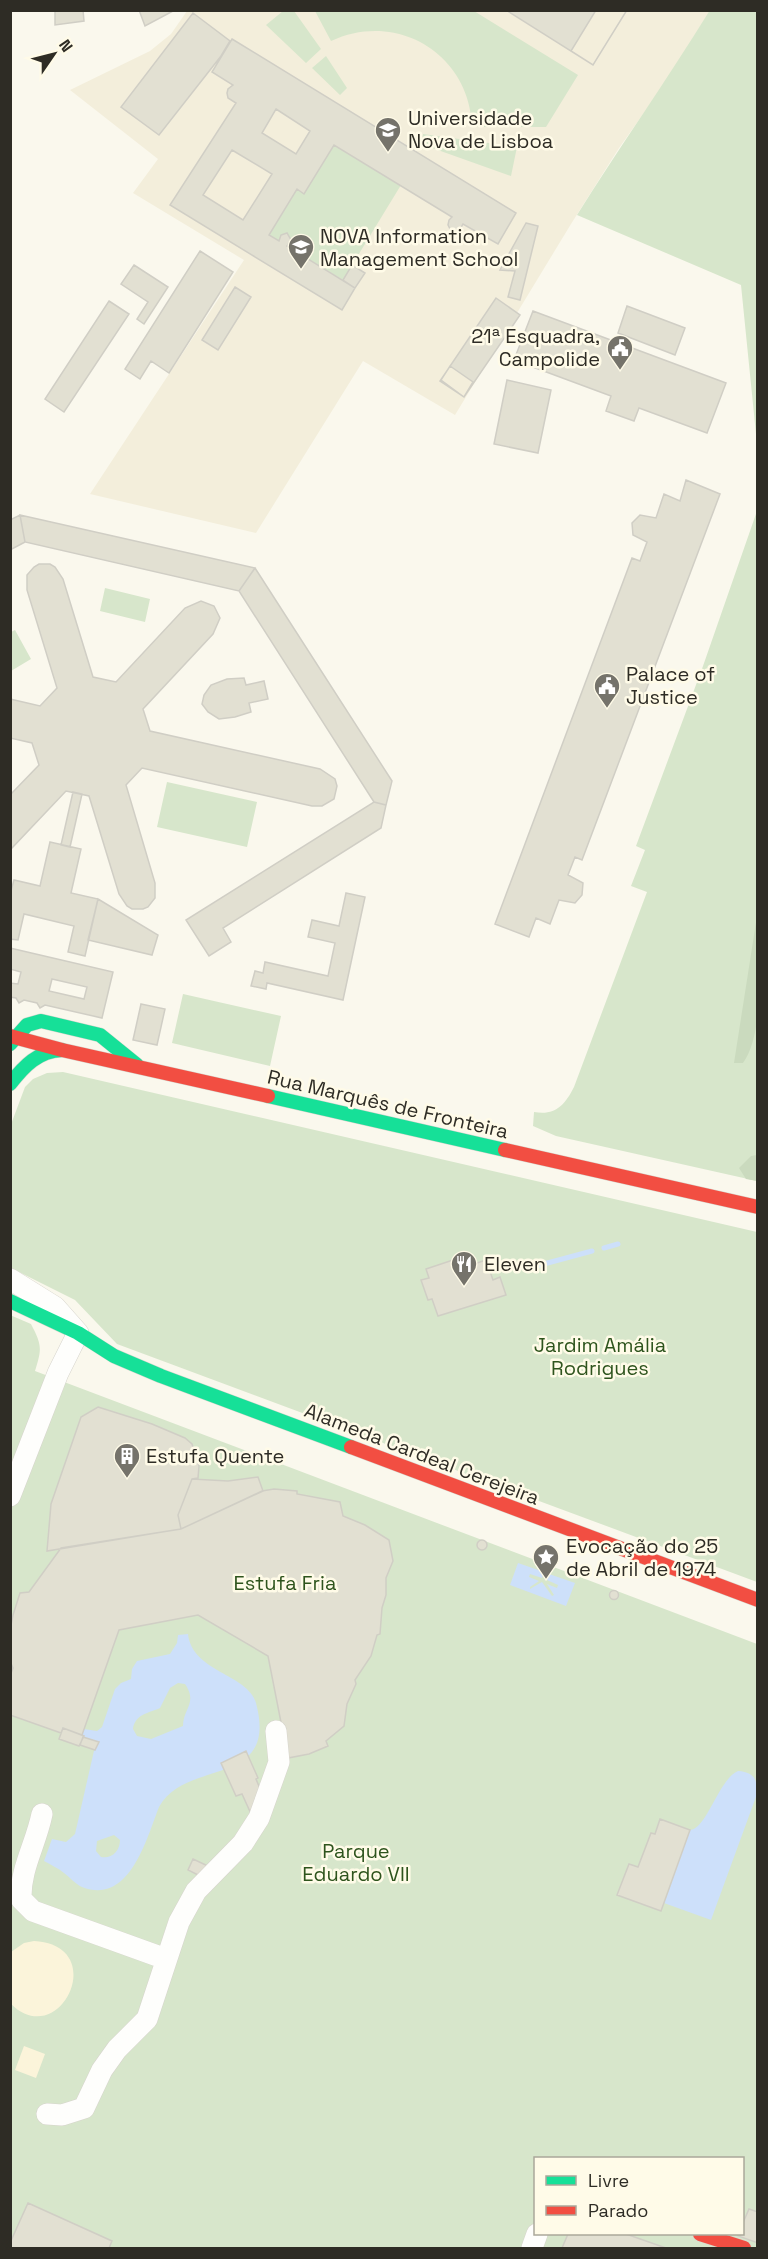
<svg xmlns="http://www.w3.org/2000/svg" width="768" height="2259" viewBox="0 0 768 2259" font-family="'Space Grotesk',sans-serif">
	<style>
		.built { fill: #f3eedb }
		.green { fill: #d7e6cb; fill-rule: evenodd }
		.forest { fill: #cadabe }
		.sand { fill: #fbf4da }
		.water { fill: #cde0fa; fill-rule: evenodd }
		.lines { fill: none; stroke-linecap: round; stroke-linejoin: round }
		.stream { stroke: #cde0fa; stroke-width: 5 }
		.building { fill: #e2e0d2; stroke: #d0cec5; stroke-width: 1.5; fill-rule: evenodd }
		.street-casing { stroke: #d7d5cd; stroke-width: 22 }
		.fast-casing { stroke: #d7d5cd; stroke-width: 15 }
		.jam-casing { stroke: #d7d5cd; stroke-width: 15 }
		.street { stroke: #fefefc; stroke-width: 21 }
		.fast { stroke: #16e098; stroke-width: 14 }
		.jam { stroke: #f24e42; stroke-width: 14 }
		.labels { text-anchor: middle; stroke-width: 5; stroke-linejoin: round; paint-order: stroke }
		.poi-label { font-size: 20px; fill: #2e2c25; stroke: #fffbe8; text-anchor: start }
		.street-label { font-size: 20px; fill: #2e2c25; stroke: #fffbe8 }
		.park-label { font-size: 20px; fill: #2e541d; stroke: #fffbe8 }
	</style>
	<rect width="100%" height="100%" fill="#faf8ed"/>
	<path class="built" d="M 187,11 L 710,11 L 661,89 L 619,148 L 571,224 L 455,415 L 363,361 L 256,533 L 90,494 L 244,260 L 133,193 L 158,159 L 70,90 L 150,51 L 171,34 Z"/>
	<path class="green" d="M 710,10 L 757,11 L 757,444 L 741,285 L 577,215 C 620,146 667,80 710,10 Z
		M 283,11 L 294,11 L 321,49 L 306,63 L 266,25 Z
		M 315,11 L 474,11 L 578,75 L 546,127 L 472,127 C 470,54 397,10 331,41 Z
		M 326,56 L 347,88 L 340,95 L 312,68 Z
		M 423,134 L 517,147 L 511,176 L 421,144 Z
		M 334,145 L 401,185 L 343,280 L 287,246 L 291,240 L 287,233 L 281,235 L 279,241 L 269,235 L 297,189 L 304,193 Z
		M 757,511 L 757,1181 L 556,1136 L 533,1126 L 534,1112 C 555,1116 565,1105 574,1087 L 647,892 L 631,886 L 645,850 L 636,846 L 703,666 Z
		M 105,588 L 150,599 L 145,622 L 100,611 Z
		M 15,630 L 31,659 L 11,671 L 11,632 Z
		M 167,782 L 257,802 L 247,847 L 157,827 Z
		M 183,994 L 281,1016 L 270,1066 L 172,1043 Z
		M 63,1072 L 757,1232 L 757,1582 L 117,1344 L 75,1300 L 11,1268 L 10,1127 L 25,1087 L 33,1079 L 47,1073 Z
		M 10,1315 L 31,1324 C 42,1345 42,1349 35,1371 L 757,1644 L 757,2248 L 11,2248 ZM 536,2158 L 742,2158 L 742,2234 L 536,2234 Z"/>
	<path class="forest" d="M 757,916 C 758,956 766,1031 743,1063 L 734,1063 Z
		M 757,1155 L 757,1181 L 746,1179 L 739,1168 L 751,1156 Z"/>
	<path class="sand" d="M 34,1941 C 111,1945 60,2052 11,2004 L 11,1952 L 24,1943 Z
		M 24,2046 L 45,2054 L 36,2078 L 15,2070 Z"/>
	<path class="water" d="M 518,1563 L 544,1572 L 542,1578 L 530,1574 L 529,1577 L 539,1581 L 530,1587 L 530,1589 L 542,1582 L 552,1596 L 554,1595 L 547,1584 L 557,1588 L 558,1585 L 547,1580 L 549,1574 L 575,1583 L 566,1606 L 510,1585 Z
		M 188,1634 C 192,1672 248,1674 256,1703 C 279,1789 185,1758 159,1807 C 147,1837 130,1906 82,1887 C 75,1884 70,1877 64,1873 C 58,1868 51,1865 44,1861 L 52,1839 L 66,1842 L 75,1834 L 96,1742 L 83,1737 L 82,1735 L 84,1729 L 97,1731 L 102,1727 L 115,1689 L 121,1683 L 131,1679 L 132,1669 L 137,1661 L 170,1654 L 177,1643 L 178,1635 ZM 178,1683 L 185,1684 C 198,1703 183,1708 183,1726 L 151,1739 L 137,1736 L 133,1729 C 135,1714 149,1713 160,1708 L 170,1688 ZM 114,1835 L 120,1840 C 120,1851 112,1859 101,1857 L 96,1851 L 97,1841 Z
		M 738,1771 C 754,1772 758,1780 757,1794 L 711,1920 L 664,1903 L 690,1830 C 707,1829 718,1780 738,1771 Z"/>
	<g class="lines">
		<path class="stream" d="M 604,1248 L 618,1244
			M 529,1268 L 592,1251"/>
	</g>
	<path class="building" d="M 55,10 L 83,10 L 84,21 L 55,25 Z
		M 139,10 L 173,10 L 173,11 L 145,26 Z
		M 506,10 L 627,10 L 593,65 Z
		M 596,10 L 627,10 L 593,65 L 571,51 Z
		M 193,13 L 230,41 L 221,56 L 159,135 L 121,107 Z
		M 232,39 L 516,213 L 498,244 L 463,224 L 459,231 L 451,231 L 448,225 L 449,220 L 452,217 L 334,145 L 304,194 L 297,189 L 269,235 L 279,241 L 281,235 L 287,233 L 291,240 L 287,246 L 355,288 L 342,310 L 170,205 L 236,103 L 228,98 L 227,93 L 228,89 L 233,85 L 212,72 ZM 276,109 L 310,131 L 296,154 L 262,133 ZM 232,150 L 272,174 L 243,220 L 203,195 Z
		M 526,223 L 538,226 L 520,300 L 508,297 L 515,271 L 500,270 Z
		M 200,251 L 233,272 L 169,373 L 151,361 L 140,379 L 125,369 Z
		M 134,265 L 168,287 L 144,324 L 137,319 L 148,302 L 121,284 Z
		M 352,265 L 365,273 L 355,288 L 343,280 Z
		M 235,287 L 251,297 L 218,350 L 202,340 Z
		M 496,298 L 520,315 L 464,397 L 440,381 Z
		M 109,301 L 129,314 L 64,412 L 45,399 Z
		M 627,306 L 685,328 L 675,355 L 618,333 Z
		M 533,311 L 726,383 L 707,433 L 639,408 L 634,421 L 606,411 L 611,396 L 514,360 Z
		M 450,366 L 473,382 L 464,397 L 441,380 Z
		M 507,380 L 551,390 L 538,453 L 494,444 Z
		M 686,480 L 720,494 L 582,860 L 575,857 L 568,875 L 583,883 L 582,895 L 575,903 L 559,900 L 550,924 L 536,918 L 529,937 L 495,924 L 632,558 L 640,561 L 647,542 L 633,535 L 632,523 L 640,515 L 656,518 L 664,494 L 680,501 Z
		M 20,515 L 25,542 L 10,550 L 10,520 Z
		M 20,515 L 255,568 L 239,591 L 25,542 Z
		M 39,564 L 50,564 L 55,567 L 63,579 L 93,677 L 116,682 L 185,608 L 201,601 L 214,606 L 220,618 L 213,634 L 143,709 L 150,731 L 320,769 L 335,779 L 337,786 L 334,799 L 322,806 L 312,806 L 142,768 L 126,785 L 155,883 L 155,898 L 148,907 L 143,909 L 132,909 L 127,906 L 119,894 L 89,796 L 66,791 L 10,850 L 10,795 L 39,765 L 32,743 L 10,738 L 10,699 L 40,706 L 57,688 L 27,590 L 27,575 L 34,567 Z
		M 255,568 L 392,781 L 386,805 L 374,802 L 239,591 Z
		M 244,678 L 246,685 L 264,681 L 268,699 L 249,703 L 251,712 L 235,717 L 219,719 L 208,712 L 202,704 L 204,695 L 211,685 L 227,679 Z
		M 73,792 L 82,794 L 70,847 L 61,845 Z
		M 374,802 L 386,805 L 381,828 L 223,928 L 231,942 L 209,956 L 186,920 Z
		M 50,842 L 81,849 L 71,893 L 98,899 L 85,956 L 68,952 L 74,926 L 24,914 L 18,940 L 10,939 L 10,894 L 14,880 L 40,886 Z
		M 346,893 L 365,897 L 343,1000 L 267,983 L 266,989 L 251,986 L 255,971 L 263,973 L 265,962 L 328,976 L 335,943 L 308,937 L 312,920 L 339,926 Z
		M 98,899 L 158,935 L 152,955 L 88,940 Z
		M 10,948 L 113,972 L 102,1018 L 45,1005 L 40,1008 L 37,1003 L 24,1000 L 19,1003 L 16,998 L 10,997 L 10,983 L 18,984 L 21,972 L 10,969 ZM 52,979 L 87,987 L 84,999 L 49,991 Z
		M 141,1004 L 165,1009 L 157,1045 L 133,1040 Z
		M 468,1255 L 471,1265 L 486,1260 L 493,1280 L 500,1277 L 506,1295 L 438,1316 L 432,1299 L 428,1300 L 421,1280 L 429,1278 L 426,1269 Z
		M 98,1407 L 152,1424 L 185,1438 L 192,1444 L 199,1466 L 198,1478 L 192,1479 L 178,1515 L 181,1529 L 47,1551 L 51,1504 L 81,1417 Z
		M 258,1477 L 263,1491 L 181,1529 L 178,1515 L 192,1479 L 228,1481 Z
		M 274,1489 L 297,1491 L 297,1494 L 340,1502 L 343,1516 L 365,1525 L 389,1540 L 393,1561 L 386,1578 L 386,1595 L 382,1608 L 380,1634 L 377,1635 L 371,1656 L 355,1680 L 356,1684 L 347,1704 L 344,1726 L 326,1741 L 328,1746 L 309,1754 L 288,1758 L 268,1656 L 198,1615 L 119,1630 L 82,1735 L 63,1728 L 61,1733 L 10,1715 L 10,1676 L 13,1668 L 10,1661 L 10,1630 L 13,1615 L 20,1593 L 29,1592 L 61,1548 L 181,1529 L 262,1491 Z
		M477 1545a5 5 0 1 1 10 0a5 5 0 1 1-10 0Z
		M609.5 1595a4.5 4.5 0 1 1 9 0a4.5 4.5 0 1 1-9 0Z
		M 63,1728 L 84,1736 L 79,1746 L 59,1739 Z
		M 83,1737 L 99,1742 L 95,1750 L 80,1745 Z
		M 246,1751 L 258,1778 L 256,1779 L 261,1791 L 252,1816 L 242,1794 L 236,1796 L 221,1763 Z
		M 660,1819 L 690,1830 L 661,1911 L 617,1895 L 629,1864 L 638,1867 L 651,1833 L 655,1834 Z
		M 193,1859 L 208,1866 L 200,1876 L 188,1870 Z
		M 28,2203 L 112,2241 L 109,2248 L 10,2248 L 10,2243 Z
		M 749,2209 L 758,2212 L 758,2243 L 738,2236 L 742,2234 L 742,2225 Z
		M 568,2234 L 626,2234 L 666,2248 L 562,2248 Z"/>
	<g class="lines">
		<g class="street-casing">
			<path id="street" d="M 10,1279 L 55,1307 L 78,1333 L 58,1373 L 10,1496
				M 42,1814 C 36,1844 20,1869 21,1899 L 33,1911 L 166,1959
				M 47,2114 L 62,2115 L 84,2108 L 102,2070 L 117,2049 L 147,2019 L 179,1922 L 196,1891 L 243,1843 L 259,1818 L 279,1762 L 276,1731
				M 532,2248 L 537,2234"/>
		</g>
		<g class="fast-casing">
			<path id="fast" d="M 10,1044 L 27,1025 L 41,1021 L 100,1035 L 137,1065
				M 10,1084 C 24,1066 38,1051 62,1050
				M 268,1096 L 505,1150
				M 10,1301 L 78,1333 L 114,1356 L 161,1376 L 351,1447"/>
		</g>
		<g class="jam-casing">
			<path id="jam" d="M 10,1036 L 62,1050 L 268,1096
				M 505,1150 L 758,1207
				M 351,1447 L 758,1600
				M 700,2234 L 744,2248"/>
		</g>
		<use href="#street" class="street"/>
		<use href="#fast" class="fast"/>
		<use href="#jam" class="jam"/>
	</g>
	<defs>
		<g id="university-pin" transform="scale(1.35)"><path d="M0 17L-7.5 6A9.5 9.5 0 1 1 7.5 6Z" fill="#75736b" stroke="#fffbe8"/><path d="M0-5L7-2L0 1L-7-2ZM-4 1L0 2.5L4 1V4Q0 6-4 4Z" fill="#fff"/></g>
		<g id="civic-pin" transform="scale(1.35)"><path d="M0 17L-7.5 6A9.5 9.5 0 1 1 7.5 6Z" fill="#75736b" stroke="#fffbe8"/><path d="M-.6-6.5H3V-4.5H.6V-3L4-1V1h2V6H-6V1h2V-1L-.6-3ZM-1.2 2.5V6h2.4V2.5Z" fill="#fff"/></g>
		<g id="restaurant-pin" transform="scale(1.35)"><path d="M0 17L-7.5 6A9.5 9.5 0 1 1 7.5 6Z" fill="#75736b" stroke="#fffbe8"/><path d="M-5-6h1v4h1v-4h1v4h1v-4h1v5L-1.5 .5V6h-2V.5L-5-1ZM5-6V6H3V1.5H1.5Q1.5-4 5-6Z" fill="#fff"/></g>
		<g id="building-pin" transform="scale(1.35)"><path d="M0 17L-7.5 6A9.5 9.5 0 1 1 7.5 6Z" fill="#75736b" stroke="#fffbe8"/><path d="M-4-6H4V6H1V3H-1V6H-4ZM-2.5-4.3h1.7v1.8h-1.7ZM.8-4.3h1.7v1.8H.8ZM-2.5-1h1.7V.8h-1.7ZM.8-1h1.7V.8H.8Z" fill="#fff"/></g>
		<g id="sight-pin" transform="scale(1.35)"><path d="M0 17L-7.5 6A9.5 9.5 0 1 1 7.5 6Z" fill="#75736b" stroke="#fffbe8"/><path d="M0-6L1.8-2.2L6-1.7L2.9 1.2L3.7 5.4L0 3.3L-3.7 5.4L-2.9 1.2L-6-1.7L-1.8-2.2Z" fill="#fff"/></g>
	</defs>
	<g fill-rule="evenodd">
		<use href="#university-pin" x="388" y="130"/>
		<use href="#university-pin" x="301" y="247"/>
		<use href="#civic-pin" x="620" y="348"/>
		<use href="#civic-pin" x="607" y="686"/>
		<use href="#restaurant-pin" x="464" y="1264"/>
		<use href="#building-pin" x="127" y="1456"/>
		<use href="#sight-pin" x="546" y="1557"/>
	</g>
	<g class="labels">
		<g class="poi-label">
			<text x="408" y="125">Universidade<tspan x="408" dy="23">Nova de Lisboa</tspan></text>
			<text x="320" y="243">NOVA Information<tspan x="320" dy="23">Management School</tspan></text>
			<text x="600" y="343" text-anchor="end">21ª Esquadra,<tspan x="600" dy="23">Campolide</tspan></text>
			<text x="626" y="681">Palace of<tspan x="626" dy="23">Justice</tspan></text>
			<text x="484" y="1271">Eleven</text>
			<text x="146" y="1463">Estufa Quente</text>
			<text x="566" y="1553">Evocação do 25<tspan x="566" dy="23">de Abril de 1974</tspan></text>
		</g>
		<g class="street-label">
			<text transform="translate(388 1104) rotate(13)" y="7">Rua Marquês de Fronteira</text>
			<text transform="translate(422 1454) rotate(21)" y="7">Alameda Cardeal Cerejeira</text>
		</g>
		<g class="park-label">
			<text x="600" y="1352">Jardim Amália<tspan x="600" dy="23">Rodrigues</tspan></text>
			<text x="285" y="1590">Estufa Fria</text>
			<text x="356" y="1858">Parque<tspan x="356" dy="23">Eduardo VII</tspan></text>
		</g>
	</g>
	<rect width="768" height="2259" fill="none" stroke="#2e2c25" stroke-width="24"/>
	<rect x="534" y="2157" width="210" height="78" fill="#fffbe8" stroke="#aba89a" stroke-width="1.5"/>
	<rect x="546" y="2176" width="30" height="9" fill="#16e098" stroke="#aba89a" stroke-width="1.5"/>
	<text x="588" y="2187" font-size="18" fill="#2e2c25">Livre</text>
	<rect x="546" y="2206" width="30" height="9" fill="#f24e42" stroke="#aba89a" stroke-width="1.5"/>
	<text x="588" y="2217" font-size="18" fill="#2e2c25">Parado</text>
	<g transform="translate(54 54) rotate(55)" stroke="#fffbe8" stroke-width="4.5" paint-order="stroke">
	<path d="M0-4.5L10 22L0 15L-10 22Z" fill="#2e2c25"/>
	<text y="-9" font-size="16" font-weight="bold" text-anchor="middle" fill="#2e2c25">N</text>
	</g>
</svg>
